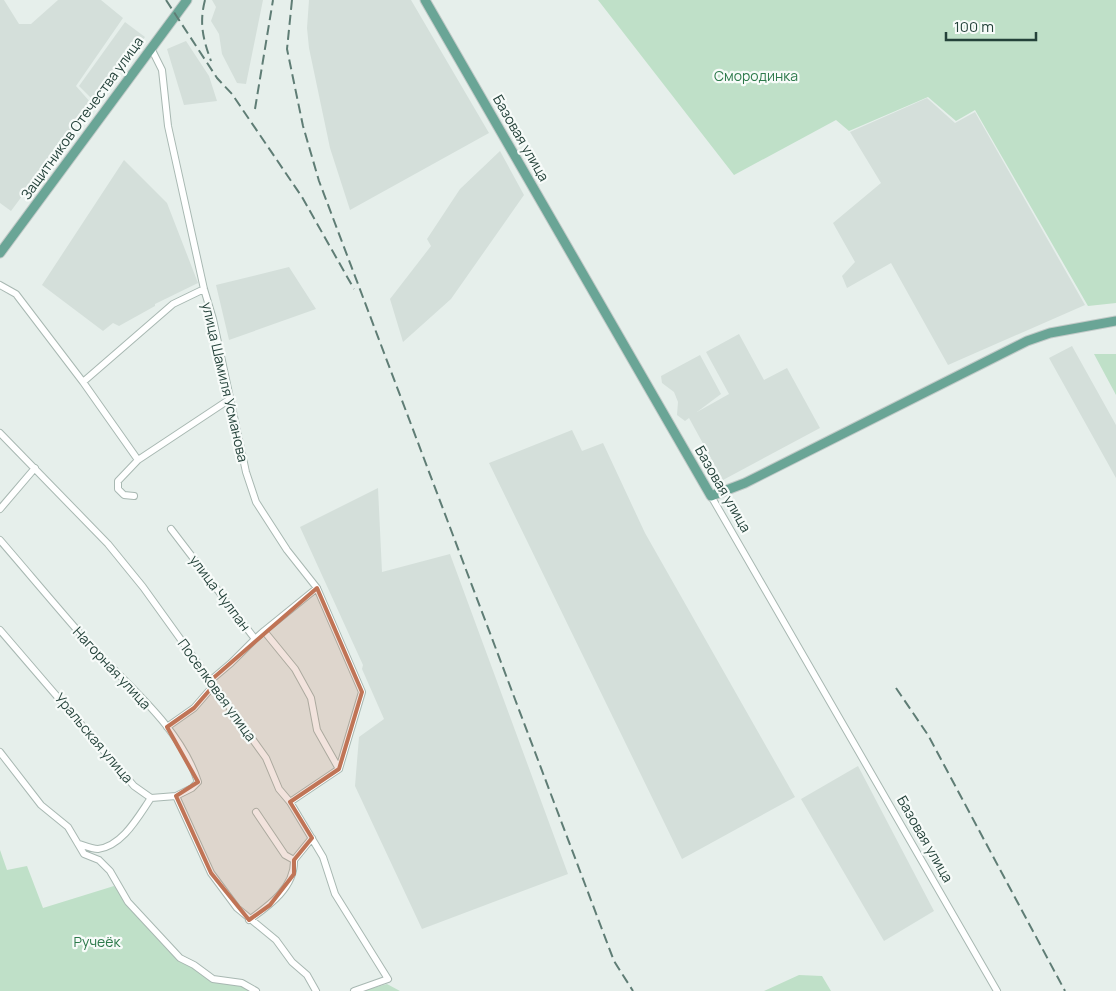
<svg xmlns="http://www.w3.org/2000/svg" width="1116" height="991" viewBox="0 0 1116 991" font-family="Manrope,sans-serif">
	<style>
		.built { fill: #d4dfda }
		.green { fill: #bfe0c8 }
		.lines { fill: none; stroke-linecap: round; stroke-linejoin: round }
		.minor-casing { stroke: #a8b8b2; stroke-width: 8 }
		.major-casing { stroke: #c2cac8; stroke-width: 11 }
		.minor { stroke: #fff; stroke-width: 6 }
		.major { stroke: #6aa596; stroke-width: 9 }
		.rail { stroke: #5f7d75; stroke-width: 2; stroke-dasharray: 10 5; stroke-linecap: butt }
		.marked { fill: #c07456; fill-opacity: 0.2; stroke: #c07456; stroke-width: 4; stroke-linejoin: round }
		.labels { text-anchor: middle; stroke-width: 4.5; stroke-linejoin: round; paint-order: stroke }
		.park-label { font-size: 14px; fill: #2d7a4b; stroke: #f7fbf9 }
		.street-label { font-size: 14px; fill: #24423a; stroke: #f7fbf9 }
	</style>
	<rect width="100%" height="100%" fill="#e6efeb"/>
	<path class="built" d="M 0,0 L 4,0 L 19,24 L 31,24 L 58,0 L 101,0 L 123,18 L 76,86 L 91,103 L 11,211 L 0,203 Z
		M 212,0 L 263,0 L 246,84 L 237,83 L 222,54 L 219,34 L 211,21 L 216,7 Z
		M 309,0 L 411,0 L 489,133 L 350,210 L 330,148 L 309,48 L 307,28 Z
		M 125,22 L 145,37 L 95,102 L 79,86 Z
		M 186,41 L 209,76 L 217,101 L 184,105 L 167,49 Z
		M 927,98 L 955,123 L 975,112 L 1085,305 L 948,365 L 891,263 L 847,288 L 842,276 L 855,262 L 833,223 L 881,183 L 850,132 Z
		M 500,151 L 524,195 L 451,299 L 403,342 L 390,299 L 431,246 L 427,239 L 460,189 Z
		M 124,160 L 167,203 L 198,283 L 155,304 L 155,306 L 119,326 L 113,323 L 103,331 L 42,285 Z
		M 289,267 L 316,309 L 229,340 L 216,285 Z
		M 739,334 L 764,380 L 787,368 L 820,428 L 723,480 L 689,418 L 685,421 L 677,415 L 678,402 L 674,392 L 662,383 L 661,376 L 700,355 L 721,394 L 697,412 L 729,394 L 706,352 Z
		M 1072,346 L 1116,425 L 1116,478 L 1049,358 Z
		M 572,430 L 582,451 L 603,443 L 645,533 L 795,797 L 682,859 L 489,463 Z
		M 378,488 L 382,572 L 450,554 L 568,874 L 422,929 L 355,786 L 359,737 L 384,719 L 362,669 L 363,665 L 300,527 Z
		M 858,766 L 934,911 L 884,941 L 801,799 Z"/>
	<path class="green" d="M 598,0 L 1116,0 L 1116,303 L 1088,306 L 975,110 L 956,121 L 928,97 L 849,131 L 836,120 L 734,175 Z
		M 1094,354 L 1116,354 L 1116,395 Z
		M 0,850 L 7,870 L 27,866 L 43,908 L 114,886 L 179,959 L 213,980 L 243,985 L 253,991 L 0,991 Z
		M 799,975 L 822,976 L 831,991 L 764,991 Z
		M 387,984 L 400,991 L 362,991 Z"/>
	<g class="lines">
		<g class="minor-casing">
			<path id="minor" d="M 151,48 L 162,70 L 168,126 L 204,289 L 213,319 L 246,472 L 256,502 L 287,550 L 317,588 L 362,692 L 339,769 L 290,802
				M 0,285 L 16,294 L 83,382 L 138,460
				M 83,382 L 173,304 L 204,289
				M 0,433 L 108,544 L 143,587 L 266,758 L 279,789 L 290,802 L 323,857 L 335,894 L 388,979 L 354,991
				M 134,496 L 124,495 L 118,489 L 118,481 L 138,460 L 230,399
				M 711,496 L 997,991
				M 0,509 L 35,468
				M 171,529 L 255,639 L 264,631 L 295,669 L 311,698 L 317,730 L 339,769
				M 0,540 C 31,576 61,612 92,647 C 130,688 180,727 198,782 L 192,788 L 176,796
				M 0,630 L 134,786 L 151,798 L 176,796 L 211,873 L 237,908 L 276,940 L 292,962 L 307,975 L 316,991
				M 264,631 L 317,588
				M 211,680 L 231,663 L 255,639
				M 167,727 L 194,708 L 214,685
				M 0,752 L 41,805 L 68,827 L 84,854 L 99,860 L 110,871 L 128,902 L 180,958 L 194,965 L 213,979 L 242,983 L 256,991
				M 256,812 L 285,855 L 294,860
				M 79,844 C 85,846 93,849 98,849 C 123,846 139,815 151,798
				M 249,920 C 270,905 295,887 294,860 L 312,838"/>
		</g>
		<g class="major-casing">
			<path id="major" d="M 425,0 L 711,496 L 745,483 L 1027,341 L 1050,333 L 1116,321
				M 0,253 L 187,0"/>
		</g>
		<use href="#minor" class="minor"/>
		<use href="#major" class="major"/>
		<path class="rail" d="M 166,0 L 217,78 L 232,94 L 302,197 L 354,289
			M 205,0 C 199,23 203,39 211,61
			M 292,0 L 287,49 L 303,126 L 319,181 L 614,961 L 633,991
			M 255,109 L 273,0
			M 896,688 L 928,735 L 1065,991"/>
	</g>
	<path class="marked" d="M 317,588 L 362,692 L 339,769 L 290,802 L 312,838 L 294,860 L 294,874 L 270,905 L 249,920 L 211,873 L 176,796 L 198,782 L 167,727 L 194,708 L 214,685 L 211,680 Z"/>
	<g class="labels">
		<g class="park-label">
			<text x="756" y="81">Смородинка</text>
			<text x="97" y="947">Ручеёк</text>
		</g>
		<g class="street-label">
			<text transform="translate(82 118) rotate(-54)" y="5">Защитников Отечества улица</text>
			<text transform="translate(521 138) rotate(60)" y="5">Базовая улица</text>
			<text transform="translate(225 382) rotate(77)" y="5">улица Шамиля Усманова</text>
			<text transform="translate(723 489) rotate(60)" y="5">Базовая улица</text>
			<text transform="translate(220 593) rotate(53)" y="5">улица Чулпан</text>
			<text transform="translate(112 668) rotate(47)" y="5">Нагорная улица</text>
			<text transform="translate(217 690) rotate(54)" y="5">Поселковая улица</text>
			<text transform="translate(94 738) rotate(50)" y="5">Уральская улица</text>
			<text transform="translate(925 839) rotate(60)" y="5">Базовая улица</text>
		</g>
	</g>
	<path d="M946 32v8h90v-8" fill="none" stroke="#24423a" stroke-width="2.5"/>
	<text x="954" y="32" font-size="15" fill="#24423a" stroke="#f7fbf9" stroke-width="4" paint-order="stroke">100 m</text>
</svg>
